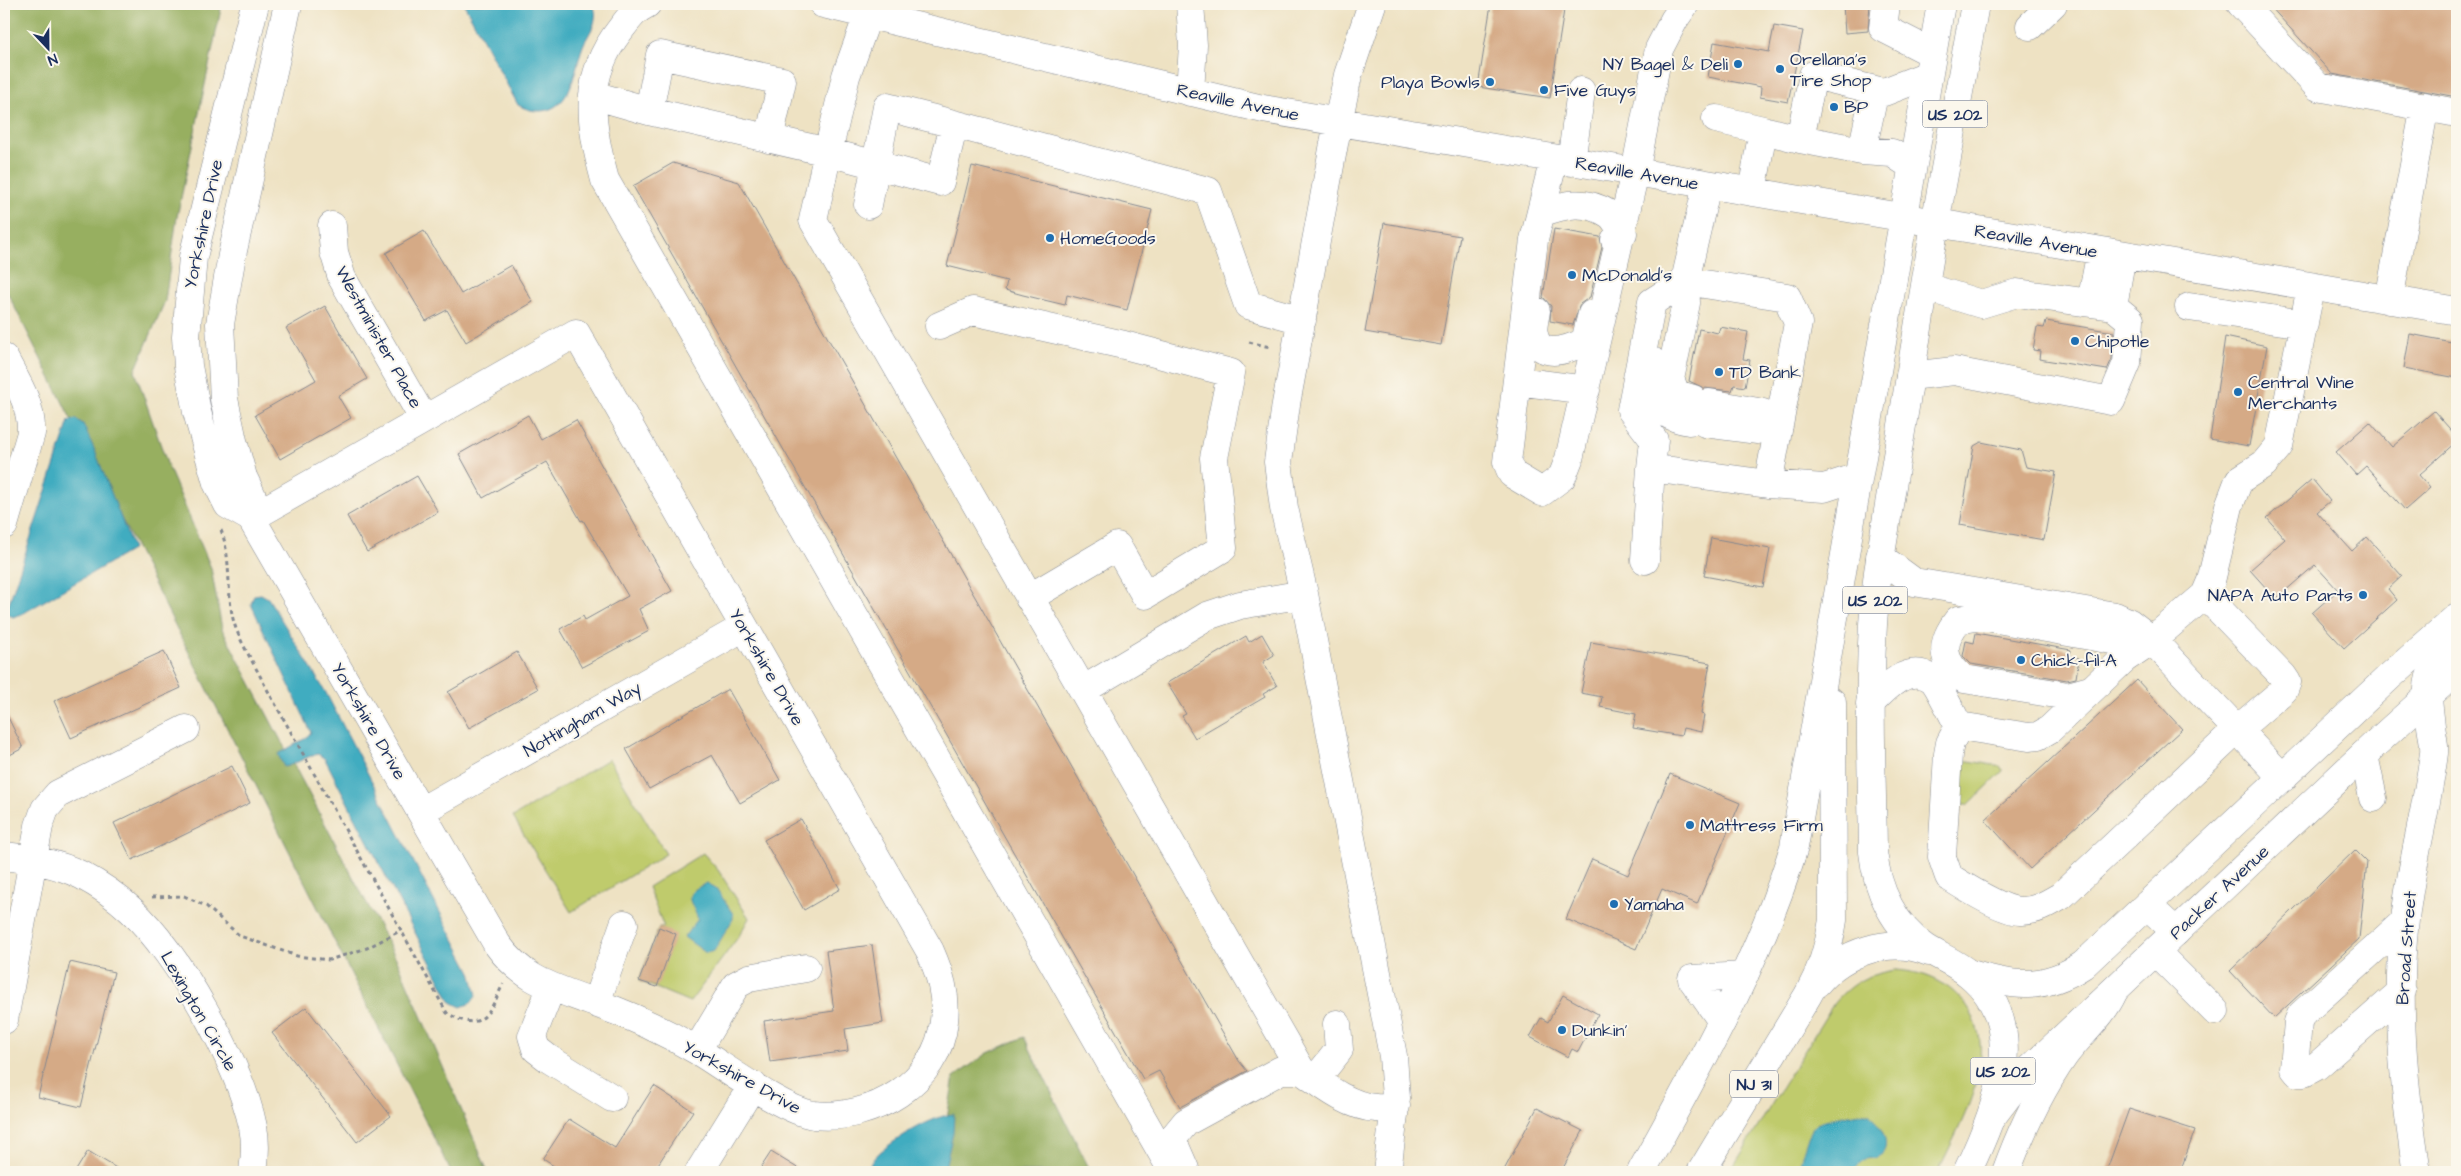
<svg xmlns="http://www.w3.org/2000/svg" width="2461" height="1176" viewBox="0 0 2461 1176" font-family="'Architects Daughter',sans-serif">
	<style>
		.green { fill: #bfcb6c; stroke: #6d7d65 }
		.forest { fill: #97af60; stroke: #596f5f }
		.water { fill: #41acc0; stroke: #2e6e8f }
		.building { fill: #d5aa86 }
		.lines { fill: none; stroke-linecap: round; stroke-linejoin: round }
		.minor-casing { stroke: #848890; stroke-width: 29 }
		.major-casing { stroke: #848890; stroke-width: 29 }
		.highway-casing { stroke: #848890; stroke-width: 29 }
		.path { stroke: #848890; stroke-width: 3; stroke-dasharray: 4 4; stroke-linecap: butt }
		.minor { stroke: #fff; stroke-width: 28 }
		.major { stroke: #fff; stroke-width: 28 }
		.highway { stroke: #fff; stroke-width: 28 }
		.poi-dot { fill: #1f6fb2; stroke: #fbf7ec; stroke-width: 2 }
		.labels { text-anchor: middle; stroke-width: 4; stroke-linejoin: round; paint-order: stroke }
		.shield { fill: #fbf7ec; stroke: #5e6b89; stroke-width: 1 }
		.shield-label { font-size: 16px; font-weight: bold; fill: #1b2f5e }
		.poi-label { font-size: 18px; fill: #1b2f5e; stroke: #fbf7ec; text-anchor: start }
		.street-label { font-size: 18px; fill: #1b2f5e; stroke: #fbf7ec }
	</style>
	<rect width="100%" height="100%" fill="#fbf7ec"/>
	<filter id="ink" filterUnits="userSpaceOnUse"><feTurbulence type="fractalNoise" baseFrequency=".02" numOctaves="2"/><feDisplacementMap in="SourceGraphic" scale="10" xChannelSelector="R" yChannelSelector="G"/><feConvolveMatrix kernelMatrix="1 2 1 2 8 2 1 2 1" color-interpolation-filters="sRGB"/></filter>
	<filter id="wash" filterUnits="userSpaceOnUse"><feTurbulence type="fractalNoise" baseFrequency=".0096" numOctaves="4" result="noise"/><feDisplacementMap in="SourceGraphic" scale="20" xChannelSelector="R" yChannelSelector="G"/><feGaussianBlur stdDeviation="1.12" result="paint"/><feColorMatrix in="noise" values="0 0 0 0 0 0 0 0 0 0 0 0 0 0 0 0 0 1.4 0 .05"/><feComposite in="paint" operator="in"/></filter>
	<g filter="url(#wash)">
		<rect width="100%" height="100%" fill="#eee2c3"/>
		<path class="green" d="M 609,759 L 666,854 L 571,912 L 513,817 Z
			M 1956,759 L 2000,766 L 2003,771 L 1968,805 L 1966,803 L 1963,806 L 1960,804 L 1960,800 L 1956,800 Z
			M 703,853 L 718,870 L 749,918 L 739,936 L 690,1002 L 639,981 L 659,927 L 664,927 L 648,887 Z
			M 1896,970 C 1922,972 1942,979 1960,998 C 2007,1049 1961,1121 1938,1172 L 1730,1172 L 1834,1003 C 1852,982 1868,974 1896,970 Z"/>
		<path class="forest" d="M 4,4 L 222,4 L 177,217 L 165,301 L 135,371 L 168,466 L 211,568 L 222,629 L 398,962 L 488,1172 L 451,1172 L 4,286 Z
			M 1024,1037 L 1091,1172 L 938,1172 L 954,1077 L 988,1053 Z"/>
		<path class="water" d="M 464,4 L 592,4 C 595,8 596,13 595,18 C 595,27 586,38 583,46 C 578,59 573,87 565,97 C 553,114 534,114 518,105 Z
			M 76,419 L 83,424 L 95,451 L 133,549 L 22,614 L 13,617 L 7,614 L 8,606 L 69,421 Z
			M 261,594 L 268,598 L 325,691 L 471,972 L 477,995 L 471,1003 L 461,1007 L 451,1002 L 325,759 L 318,754 C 307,756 296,764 284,767 L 278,754 L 306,738 L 311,732 L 251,604 L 254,595 Z
			M 707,883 L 716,888 L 733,914 L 733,919 L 714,951 L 706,953 L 684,937 L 698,919 C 691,899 680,895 707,883 Z
			M 1859,1113 L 1869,1113 C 1877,1123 1896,1146 1878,1157 C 1874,1159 1870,1158 1866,1159 C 1861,1161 1855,1168 1851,1172 L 1799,1172 C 1800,1161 1807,1131 1817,1124 C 1828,1117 1846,1116 1859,1113 Z
			M 954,1114 L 953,1133 L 944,1172 L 866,1172 C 869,1166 873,1158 879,1153 C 897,1138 932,1116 954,1114 Z"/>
		<g id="blocks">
			<path class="building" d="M 1491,4 L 1565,4 L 1550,98 L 1478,87 Z
				M 1843,4 L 1870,4 L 1868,31 L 1845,33 Z
				M 2268,4 L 2457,4 L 2457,97 L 2332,74 Z
				M 1774,26 L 1803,31 L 1788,102 L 1760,97 L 1761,87 L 1708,77 L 1714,42 L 1769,52 Z
				M 673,163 L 739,182 L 1239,1061 L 1247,1071 L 1180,1107 L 1159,1071 L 1143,1079 L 633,186 Z
				M 972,166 L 1152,210 L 1127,310 L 1067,295 L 1065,305 L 1023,295 L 1005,290 L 1007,281 L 947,266 Z
				M 1384,223 L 1460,236 L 1441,345 L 1365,332 Z
				M 1554,229 L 1600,237 L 1602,247 L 1590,297 L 1580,304 L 1573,325 L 1550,321 L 1551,306 L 1543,297 Z
				M 424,231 L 461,294 L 511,265 L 533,302 L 466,342 L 447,310 L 426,321 L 386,253 Z
				M 325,306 L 367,379 L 338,396 L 351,418 L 280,459 L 255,415 L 316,380 L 286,328 Z
				M 2046,321 L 2114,332 L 2112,359 L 2107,370 L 2039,359 L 2040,351 L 2033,350 L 2037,327 L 2044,328 Z
				M 1720,327 L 1748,332 L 1743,359 L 1750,360 L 1745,387 L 1734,385 L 1732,391 L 1704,388 L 1689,381 L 1699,329 L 1718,333 Z
				M 2410,334 L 2457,343 L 2457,378 L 2404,368 Z
				M 2225,337 L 2267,346 L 2249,446 L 2210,439 Z
				M 2434,411 L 2457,437 L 2457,441 L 2419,475 L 2430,488 L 2405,510 L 2366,466 L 2356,475 L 2336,452 L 2370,422 L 2392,447 Z
				M 528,415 L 541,439 L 576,420 L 672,591 L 639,609 L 649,631 L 582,667 L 560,629 L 583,616 L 585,620 L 628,596 L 583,520 L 581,521 L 547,462 L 483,498 L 459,454 Z
				M 1981,442 L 2021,450 L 2026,467 L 2056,472 L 2044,540 L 1960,525 L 1974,446 Z
				M 417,476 L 438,512 L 367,552 L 347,516 Z
				M 2312,479 L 2330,501 L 2317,512 L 2352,551 L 2367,537 L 2402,576 L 2388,589 L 2397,600 L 2344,648 L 2312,613 L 2338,590 L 2315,565 L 2276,599 L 2250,570 L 2285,539 L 2267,518 Z
				M 1711,538 L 1770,549 L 1763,587 L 1704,576 Z
				M 1976,633 L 2071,650 L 2070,656 L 2079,658 L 2076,678 L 2067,680 L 1971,664 L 1963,656 L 1966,641 L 1974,643 Z
				M 1262,634 L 1274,655 L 1263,662 L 1277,686 L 1263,694 L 1265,697 L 1195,738 L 1182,716 L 1186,714 L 1167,683 L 1246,636 L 1249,642 Z
				M 1591,642 L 1710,663 L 1701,714 L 1704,715 L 1701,732 L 1683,728 L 1681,736 L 1633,728 L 1636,714 L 1600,707 L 1602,697 L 1581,693 Z
				M 164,651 L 181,688 L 71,738 L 54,701 Z
				M 517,652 L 538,689 L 469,728 L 448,692 Z
				M 2137,680 L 2182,729 L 2030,869 L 1985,820 Z
				M 728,689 L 780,780 L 740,803 L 712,755 L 649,789 L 626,749 Z
				M 4,709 L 23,748 L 4,758 Z
				M 232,766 L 250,803 L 132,860 L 114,823 Z
				M 1670,774 L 1740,803 L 1697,904 L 1662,889 L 1636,949 L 1566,919 L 1592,859 L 1628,875 Z
				M 801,819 L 840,889 L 804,910 L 764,840 Z
				M 2355,850 L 2367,862 L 2359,939 L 2274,1018 L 2230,971 Z
				M 659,927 L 676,934 L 657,987 L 639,981 Z
				M 872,945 L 883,1023 L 845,1029 L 848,1051 L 770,1062 L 764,1021 L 834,1011 L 826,951 Z
				M 70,962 L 114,972 L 81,1107 L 38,1097 Z
				M 1563,995 L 1598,1014 L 1578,1052 L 1572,1049 L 1568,1057 L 1530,1037 L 1541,1018 L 1548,1022 Z
				M 306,1007 L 391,1116 L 357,1142 L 272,1033 Z
				M 654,1086 L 693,1111 L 653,1172 L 563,1172 L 543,1159 L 569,1119 L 615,1148 Z
				M 1537,1108 L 1583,1131 L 1561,1172 L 1503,1172 Z
				M 2129,1109 L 2195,1130 L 2180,1172 L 2106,1172 Z
				M 88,1151 L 123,1172 L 75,1172 Z
				M 771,1152 L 804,1172 L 758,1172 Z"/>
		</g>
	</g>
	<g filter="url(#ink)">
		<use href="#blocks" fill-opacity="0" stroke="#848890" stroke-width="1"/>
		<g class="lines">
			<g class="minor-casing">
				<path id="minor" d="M 647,4 C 634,10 628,20 620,30 C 582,78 590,125 605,180 L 1173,1172
					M 823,4 L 1263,109 L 2457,311
					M 1190,4 L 1193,45 L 1190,92
					M 1372,4 L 1348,75 L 1338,122 L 1286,404 L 1278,462 L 1284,508 L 1304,594 L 1393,1056 L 1396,1098 L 1387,1172
					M 1886,4 L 1883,28 L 1932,53
					M 2241,4 L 2318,87 L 2457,113
					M 2030,26 L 2053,4
					M 593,95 L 649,111
					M 1716,119 L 1763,130 L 1752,192
					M 954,124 L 1208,191 L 1248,305 L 1302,320
					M 1763,130 L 1800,139 L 1813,75 L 1884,92 L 1928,75
					M 769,139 L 782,81 L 660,55 L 649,111 L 828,152 L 846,76 L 868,15
					M 1800,139 L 1862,151 L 1892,153 L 1912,166
					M 1862,151 L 1875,90
					M 1554,159 L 1534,240 L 1507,462 L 1512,474 L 1542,492 L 1562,477 L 1569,459 L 1635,172
					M 1571,162 L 1581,91
					M 868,205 L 887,107 L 954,124 L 940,182 L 828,152 L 813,220 C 975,504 1137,788 1301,1070 C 1322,1085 1350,1107 1376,1108 C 1382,1109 1389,1107 1396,1106
					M 1541,213 C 1564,204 1586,199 1609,214 C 1614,217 1619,227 1623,233 L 1615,240
					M 332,226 L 334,252 L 342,278 L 423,418
					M 2389,300 L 2425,106
					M 2091,303 L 2101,251
					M 2113,306 L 2122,255
					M 2189,307 L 2304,324
					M 1536,311 C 1535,318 1532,328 1534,335 C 1540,361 1569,349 1585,342 L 1592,314
					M 939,326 L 973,311 L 1124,345 L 1231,373 L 1214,458 L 1223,548 L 1145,595 L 1117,546 L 1029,598
					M 4,358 C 17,383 32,404 31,433 L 4,525
					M 1652,361 C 1645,393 1653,415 1689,421
					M 1910,376 L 1954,371 L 2111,401 L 2127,363 L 2130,320 L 2113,306 L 2017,293 L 1981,304 L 1926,287
					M 1517,381 L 1586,390
					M 1709,403 L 1763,413 L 1770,418
					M 1705,423 L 1758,430 L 1779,425
					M 1651,468 L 1654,440 L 1631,410 L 1652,302 L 1685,281 L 1686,303 L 1670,379 L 1676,394 L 1693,399
					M 1768,484 L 1824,488 L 1858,477
					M 251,518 L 576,333 L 930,951 C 940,974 947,995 944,1021 C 938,1083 872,1121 814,1115 C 784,1111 726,1068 698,1051 C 666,1032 630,1015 595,1003 C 554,987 524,982 497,944 L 251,518 L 228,505 L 217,483 L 197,412 L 188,366 L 186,337 L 193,257 L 255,4
					M 251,518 L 252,496 L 243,477 L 233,441 L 224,399 L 220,324 L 232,255 L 288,4
					M 1880,557 L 1914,582 L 2115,616 L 2130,623 L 2152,640 L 2283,778
					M 1645,560 L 1651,468 L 1768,484 L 1798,323 L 1787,297 L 1685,281 L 1707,185
					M 1083,690 L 1207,616 L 1240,605 L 1304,594
					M 2090,690 L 2068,696 L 1964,679 C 1940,660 1940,643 1958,620 L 1981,616 L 2123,642 L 2152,640
					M 1870,704 C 1885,688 1909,662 1932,679 C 1937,682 1954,718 1959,726 L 2029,737 L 2038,736 L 2050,729 L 2124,659 L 2152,640 L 2205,595
					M 1959,726 L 1950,743 L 1948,754 L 1942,857 L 1949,877 C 1965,887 2001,910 2020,911 C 2035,912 2049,903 2061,896 L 2237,730 L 2284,690 L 2287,682 L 2283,676 L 2205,595 L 2211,581 L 2229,506 L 2239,480 L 2264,464 L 2279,446 L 2311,287
					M 2364,755 L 2373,798
					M 421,811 L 744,627
					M 4,856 C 30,859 57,863 81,875 C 98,884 117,897 131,910 C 178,953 240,1064 253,1127 C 256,1141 255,1158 253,1172
					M 2147,905 L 2176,932
					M 2156,952 L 2215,1011
					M 1692,979 L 1722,1021
					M 1692,979 L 1744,976
					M 551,988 L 532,1036 L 536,1049 L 549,1059 L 612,1098
					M 2402,991 L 2317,1066 L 2304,1073 L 2298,1073 L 2294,1068 L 2298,1022 L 2301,1015 L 2404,922
					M 596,1003 L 624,924
					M 4,1020 L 39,826 L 45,809 L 58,794 L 186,729
					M 697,1050 L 736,985 L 749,978 L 806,968
					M 1315,1080 L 1339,1050 L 1337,1024
					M 1185,1169 L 1172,1139 L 1186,1122 L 1281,1070 L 1301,1070
					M 699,1172 L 753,1085
					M 2417,1172 C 2404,1090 2395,1003 2405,920 C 2411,864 2427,809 2434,753 C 2435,744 2432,735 2431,726 C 2426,683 2422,674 2457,644"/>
			</g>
			<g class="major-casing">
				<path id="major" d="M 1968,973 C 2013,987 2043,991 2083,965 L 2389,677 L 2457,617
					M 1991,1118 L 2024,1075 L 2375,744 L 2457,670"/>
			</g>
			<g class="highway-casing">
				<path id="highway" d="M 1635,172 L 1659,49 L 1674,20 L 1685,4
					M 1817,983 C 1843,952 1889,936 1929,952
					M 1641,1172 C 1699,1067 1759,962 1794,847 L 1941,4
					M 1701,1172 L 1808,995 C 1822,970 1829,948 1833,920 L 1832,702
					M 1967,1172 C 1996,1112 2032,1025 1969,974 C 1956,963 1940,957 1926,948 C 1894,927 1877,890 1873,852 C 1872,759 1866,665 1878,572 L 1935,224 L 1975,4
					M 2006,1172 C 2021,1131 2039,1092 2064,1056 C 2080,1034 2102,1017 2113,993"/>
			</g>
			<path class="path" d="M 1249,342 L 1270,347
				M 221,530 C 231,556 227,586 232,614 C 236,637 252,659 262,680 L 447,1013 C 482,1034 489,1014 503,984
				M 152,897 L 184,896 L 206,906 L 240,936 L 297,956 L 329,960 L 367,948 L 400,931"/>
			<use href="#minor" class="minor"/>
			<use href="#major" class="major"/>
			<use href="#highway" class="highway"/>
		</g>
	</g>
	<g class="poi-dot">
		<circle cx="1738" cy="64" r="5"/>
		<circle cx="1780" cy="69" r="5"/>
		<circle cx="1490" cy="82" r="5"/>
		<circle cx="1544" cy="90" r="5"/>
		<circle cx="1834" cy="107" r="5"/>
		<circle cx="1050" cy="238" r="5"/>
		<circle cx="1572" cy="275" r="5"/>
		<circle cx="2075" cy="341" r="5"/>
		<circle cx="1719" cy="372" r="5"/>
		<circle cx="2238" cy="392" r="5"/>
		<circle cx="2363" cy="595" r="5"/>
		<circle cx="2021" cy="660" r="5"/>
		<circle cx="1690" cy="825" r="5"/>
		<circle cx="1614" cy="904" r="5"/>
		<circle cx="1562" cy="1030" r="5"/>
	</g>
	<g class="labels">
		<g class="shield">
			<rect x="1922.5" y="100.5" width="65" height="27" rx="4"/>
			<rect x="1842.5" y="586.5" width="65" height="27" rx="4"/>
			<rect x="1970.5" y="1057.5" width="65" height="27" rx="4"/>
			<rect x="1730" y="1070.5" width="48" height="27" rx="4"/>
		</g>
		<g class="shield-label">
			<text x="1955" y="120">US 202</text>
			<text x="1875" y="606">US 202</text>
			<text x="2003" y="1077">US 202</text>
			<text x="1754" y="1090">NJ 31</text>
		</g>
		<g class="poi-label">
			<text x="1790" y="65">Orellana's<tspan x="1790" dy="21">Tire Shop</tspan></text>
			<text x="1728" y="70" text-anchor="end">NY Bagel &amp; Deli</text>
			<text x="1480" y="88" text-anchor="end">Playa Bowls</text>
			<text x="1554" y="96">Five Guys</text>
			<text x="1844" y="113">BP</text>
			<text x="1060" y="244">HomeGoods</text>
			<text x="1582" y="281">McDonald's</text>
			<text x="2085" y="347">Chipotle</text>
			<text x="1729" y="378">TD Bank</text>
			<text x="2248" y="388">Central Wine<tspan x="2248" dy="21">Merchants</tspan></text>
			<text x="2353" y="601" text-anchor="end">NAPA Auto Parts</text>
			<text x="2031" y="666">Chick-fil-A</text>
			<text x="1700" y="831">Mattress Firm</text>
			<text x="1624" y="910">Yamaha</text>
			<text x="1572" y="1036">Dunkin'</text>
		</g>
		<g class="street-label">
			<text transform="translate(1238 102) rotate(12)" y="6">Reaville Avenue</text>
			<text transform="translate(1637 173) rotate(10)" y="6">Reaville Avenue</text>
			<text transform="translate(203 224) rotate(-78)" y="6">Yorkshire Drive</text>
			<text transform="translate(2036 241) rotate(10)" y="6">Reaville Avenue</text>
			<text transform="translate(379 337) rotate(61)" y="6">Westminister Place</text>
			<text transform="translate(767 667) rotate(60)" y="6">Yorkshire Drive</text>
			<text transform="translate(582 719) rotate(-30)" y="6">Nottingham Way</text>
			<text transform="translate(369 721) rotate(60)" y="6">Yorkshire Drive</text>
			<text transform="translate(2219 892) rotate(-43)" y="6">Packer Avenue</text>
			<text transform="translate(2406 948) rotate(-86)" y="6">Broad Street</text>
			<text transform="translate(199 1011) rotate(60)" y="6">Lexington Circle</text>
			<text transform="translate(742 1077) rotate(29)" y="6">Yorkshire Drive</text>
		</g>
	</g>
	<rect width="2461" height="1176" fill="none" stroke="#fbf7ec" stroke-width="20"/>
	<g transform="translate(48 48) rotate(158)" stroke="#fbf7ec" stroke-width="4" paint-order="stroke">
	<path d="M0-4L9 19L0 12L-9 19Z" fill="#1b2f5e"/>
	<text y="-8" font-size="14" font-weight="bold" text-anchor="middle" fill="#1b2f5e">N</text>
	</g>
</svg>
